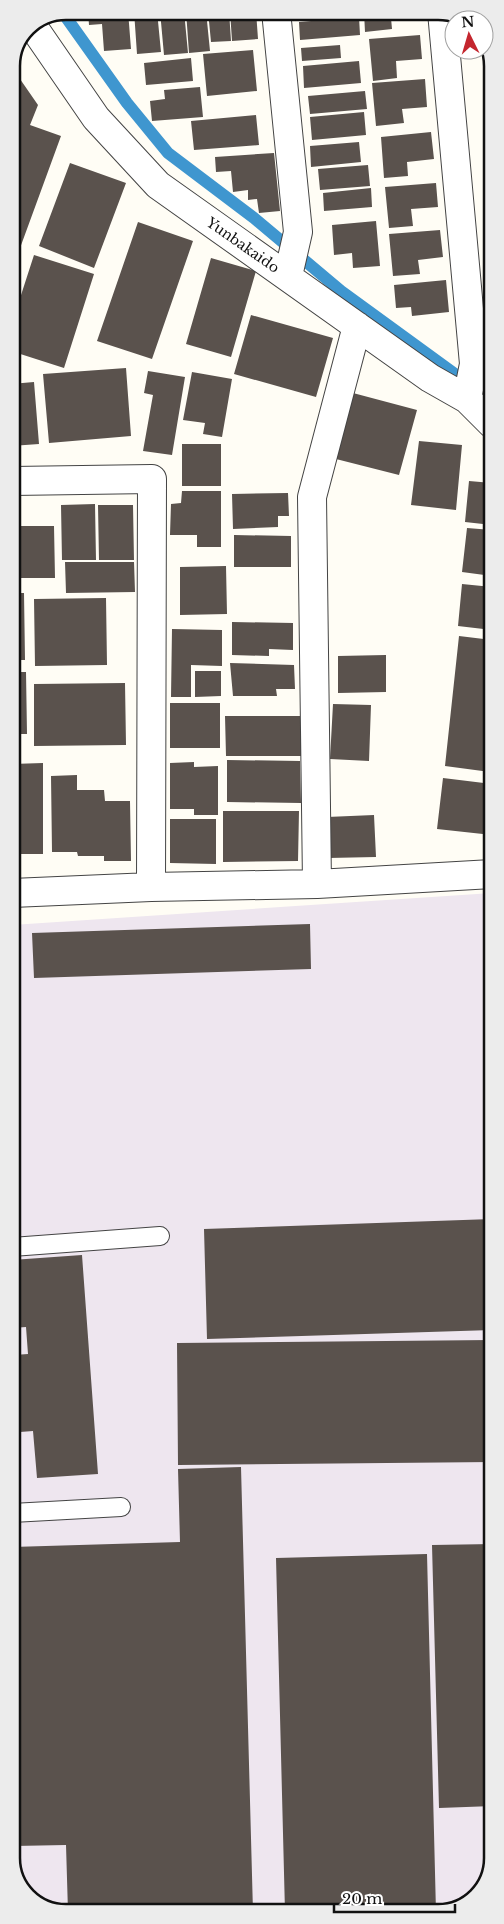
<svg xmlns="http://www.w3.org/2000/svg" width="504" height="1924" viewBox="0 0 504 1924" font-family="'Libre Baskerville',serif">
	<style>
		.industrial { fill: #eee6ef }
		.lines { fill: none; stroke-linecap: round; stroke-linejoin: round }
		.stream { stroke: #3f96cf; stroke-width: 12 }
		.building { fill: #5a524d }
		.service-casing { stroke: #444; stroke-width: 20 }
		.minor-casing { stroke: #444; stroke-width: 30 }
		.service { stroke: #fff; stroke-width: 18 }
		.minor { stroke: #fff; stroke-width: 28 }
		.labels { text-anchor: middle; stroke-width: 5; stroke-linejoin: round; paint-order: stroke }
		.street-label { font-size: 14px; fill: #111; stroke: #fff }
		.rim { fill: none; stroke: #111; stroke-width: 2.5 }
	</style>
	<rect width="100%" height="100%" fill="#fffdf5"/>
	<path class="industrial" d="M 492,893 L 493,1858 L 481,1891 L 449,1912 L 59,1912 L 30,1899 L 12,1869 L 12,925 Z"/>
	<g class="lines">
		<path class="stream" d="M 63,13 L 127,103 L 168,153 L 254,218 L 341,291 L 492,401"/>
	</g>
	<path class="building" d="M 88,11 L 128,11 L 131,49 L 104,51 L 102,24 L 89,25 Z
		M 134,11 L 157,11 L 161,52 L 137,54 Z
		M 160,11 L 184,11 L 188,53 L 164,55 Z
		M 186,11 L 206,11 L 210,51 L 189,53 Z
		M 208,11 L 229,11 L 231,41 L 211,42 Z
		M 230,11 L 256,11 L 258,39 L 232,41 Z
		M 301,12 L 351,12 L 352,15 L 302,19 Z
		M 364,12 L 412,12 L 413,16 L 391,18 L 392,29 L 365,32 Z
		M 359,17 L 360,35 L 300,40 L 299,22 Z
		M 420,35 L 422,59 L 396,61 L 397,78 L 373,81 L 369,39 Z
		M 340,45 L 341,58 L 302,61 L 301,48 Z
		M 253,50 L 257,91 L 207,96 L 203,54 Z
		M 191,58 L 193,81 L 146,85 L 144,63 Z
		M 359,61 L 361,83 L 304,88 L 303,66 Z
		M 11,66 L 38,105 L 30,125 L 61,136 L 12,270 Z
		M 425,79 L 427,107 L 402,109 L 404,123 L 376,126 L 372,83 Z
		M 200,87 L 203,117 L 152,121 L 150,101 L 165,99 L 164,90 Z
		M 365,91 L 367,109 L 310,114 L 308,96 Z
		M 364,112 L 366,135 L 312,140 L 310,117 Z
		M 256,115 L 259,145 L 194,150 L 191,121 Z
		M 431,132 L 434,159 L 407,162 L 408,176 L 384,178 L 381,137 Z
		M 359,142 L 361,162 L 311,167 L 310,146 Z
		M 274,153 L 280,211 L 259,213 L 257,199 L 248,200 L 248,190 L 233,192 L 231,171 L 216,172 L 215,157 Z
		M 70,163 L 126,183 L 94,268 L 39,246 Z
		M 368,165 L 370,186 L 320,190 L 318,169 Z
		M 436,183 L 438,207 L 411,209 L 413,226 L 389,228 L 385,187 Z
		M 371,188 L 372,207 L 324,211 L 323,193 Z
		M 376,221 L 380,266 L 353,268 L 352,253 L 334,255 L 332,225 Z
		M 138,222 L 193,241 L 152,359 L 97,341 Z
		M 440,230 L 443,257 L 418,260 L 420,274 L 393,276 L 389,234 Z
		M 34,255 L 94,274 L 64,368 L 11,351 L 11,326 Z
		M 211,258 L 256,271 L 231,357 L 186,344 Z
		M 446,280 L 449,312 L 412,316 L 411,307 L 396,308 L 394,285 Z
		M 251,315 L 333,338 L 316,397 L 234,374 Z
		M 126,368 L 131,436 L 49,443 L 43,374 Z
		M 148,371 L 185,377 L 172,455 L 143,451 L 153,395 L 144,393 Z
		M 192,372 L 232,379 L 222,437 L 203,434 L 205,423 L 183,420 Z
		M 34,382 L 39,444 L 11,446 L 11,384 Z
		M 353,393 L 417,410 L 399,475 L 336,459 Z
		M 419,441 L 462,445 L 456,510 L 411,505 Z
		M 182,444 L 221,444 L 221,486 L 182,486 Z
		M 469,481 L 492,483 L 492,525 L 465,522 Z
		M 182,491 L 221,491 L 221,547 L 197,547 L 197,535 L 170,535 L 171,504 L 181,503 Z
		M 288,493 L 289,516 L 278,516 L 278,527 L 233,529 L 232,494 Z
		M 95,504 L 96,560 L 62,560 L 61,505 Z
		M 98,505 L 133,505 L 134,560 L 99,560 Z
		M 12,526 L 54,526 L 55,578 L 12,578 Z
		M 467,528 L 492,530 L 492,576 L 462,572 Z
		M 234,535 L 291,536 L 291,567 L 234,567 Z
		M 65,562 L 134,562 L 135,592 L 66,593 Z
		M 226,566 L 227,614 L 180,615 L 180,567 Z
		M 462,584 L 492,587 L 492,630 L 458,626 Z
		M 12,593 L 24,593 L 25,660 L 12,660 Z
		M 106,598 L 107,665 L 35,666 L 34,599 Z
		M 232,622 L 293,623 L 293,650 L 269,649 L 269,656 L 232,655 Z
		M 172,629 L 222,630 L 222,666 L 191,665 L 191,697 L 171,697 Z
		M 459,636 L 492,640 L 492,757 L 490,772 L 445,766 Z
		M 386,655 L 386,692 L 338,693 L 338,656 Z
		M 230,663 L 294,665 L 295,689 L 276,689 L 277,696 L 233,696 Z
		M 195,671 L 221,671 L 221,696 L 195,697 Z
		M 12,672 L 26,672 L 27,734 L 12,734 Z
		M 125,683 L 126,745 L 34,746 L 34,684 Z
		M 170,703 L 220,703 L 220,748 L 170,748 Z
		M 333,704 L 371,705 L 369,761 L 330,759 Z
		M 225,716 L 302,716 L 302,756 L 226,756 Z
		M 227,760 L 300,761 L 301,803 L 227,802 Z
		M 194,762 L 194,767 L 218,766 L 218,815 L 194,815 L 194,809 L 170,809 L 170,763 Z
		M 43,763 L 43,854 L 12,854 L 12,764 Z
		M 77,775 L 77,790 L 104,790 L 105,801 L 130,801 L 131,861 L 104,861 L 104,856 L 78,856 L 77,852 L 52,852 L 51,776 Z
		M 443,778 L 492,784 L 492,835 L 437,829 Z
		M 223,811 L 299,811 L 298,861 L 223,862 Z
		M 374,815 L 376,857 L 328,858 L 327,817 Z
		M 170,819 L 216,819 L 216,864 L 170,863 Z
		M 310,924 L 311,969 L 34,978 L 32,933 Z
		M 492,1219 L 492,1330 L 207,1339 L 204,1229 Z
		M 82,1255 L 98,1474 L 37,1478 L 33,1431 L 20,1432 L 14,1355 L 28,1354 L 26,1327 L 12,1328 L 12,1260 Z
		M 492,1340 L 493,1462 L 178,1465 L 177,1343 Z
		M 241,1467 L 253,1912 L 68,1912 L 66,1845 L 14,1846 L 12,1547 L 180,1542 L 178,1469 Z
		M 493,1544 L 493,1806 L 439,1808 L 432,1545 Z
		M 427,1554 L 436,1912 L 285,1912 L 276,1558 Z"/>
	<g class="lines">
		<g class="service-casing">
			<path id="service" d="M 12,1247 L 160,1236
				M 12,1513 L 121,1507"/>
		</g>
		<g class="minor-casing">
			<path id="minor" d="M 276,11 L 298,232 L 288,276
				M 442,12 L 474,364 L 467,399
				M 32,25 L 96,118 L 158,185 L 430,378 L 467,399 L 492,424
				M 12,481 L 152,479 L 151,887
				M 317,884 L 312,497 L 357,326
				M 12,893 L 151,887 L 317,884 L 492,874"/>
		</g>
		<use href="#service" class="service"/>
		<use href="#minor" class="minor"/>
	</g>
	<g class="labels">
		<g class="street-label">
			<text transform="translate(243 245) rotate(35)" y="5">Yunbakaido</text>
		</g>
	</g>
	<path d="M0 0H504V1924H0ZM66 20H438A46 46 0 0 1 484 66V1858A46 46 0 0 1 438 1904H66A46 46 0 0 1 20 1858V66A46 46 0 0 1 66 20Z" fill="#ececec" fill-rule="evenodd"/>
	<path class="rim" d="M66 20H438A46 46 0 0 1 484 66V1858A46 46 0 0 1 438 1904H66A46 46 0 0 1 20 1858V66A46 46 0 0 1 66 20Z"/>
	<g transform="translate(469 35) rotate(355)"><circle r="24" fill="#ffffff" stroke="#a0a0a0"/>
	<path d="M0-4L9 19L0 12L-9 19Z" fill="#c4262e"/>
	<text y="-8" font-size="14" font-weight="bold" text-anchor="middle" fill="#111111">N</text>
	</g>
	<path d="M334 1904v8h121v-8" fill="none" stroke="#111111" stroke-width="2.5"/>
	<text x="342" y="1904" font-size="15" fill="#111111" stroke="#ffffff" stroke-width="4" paint-order="stroke">20 m</text>
</svg>
